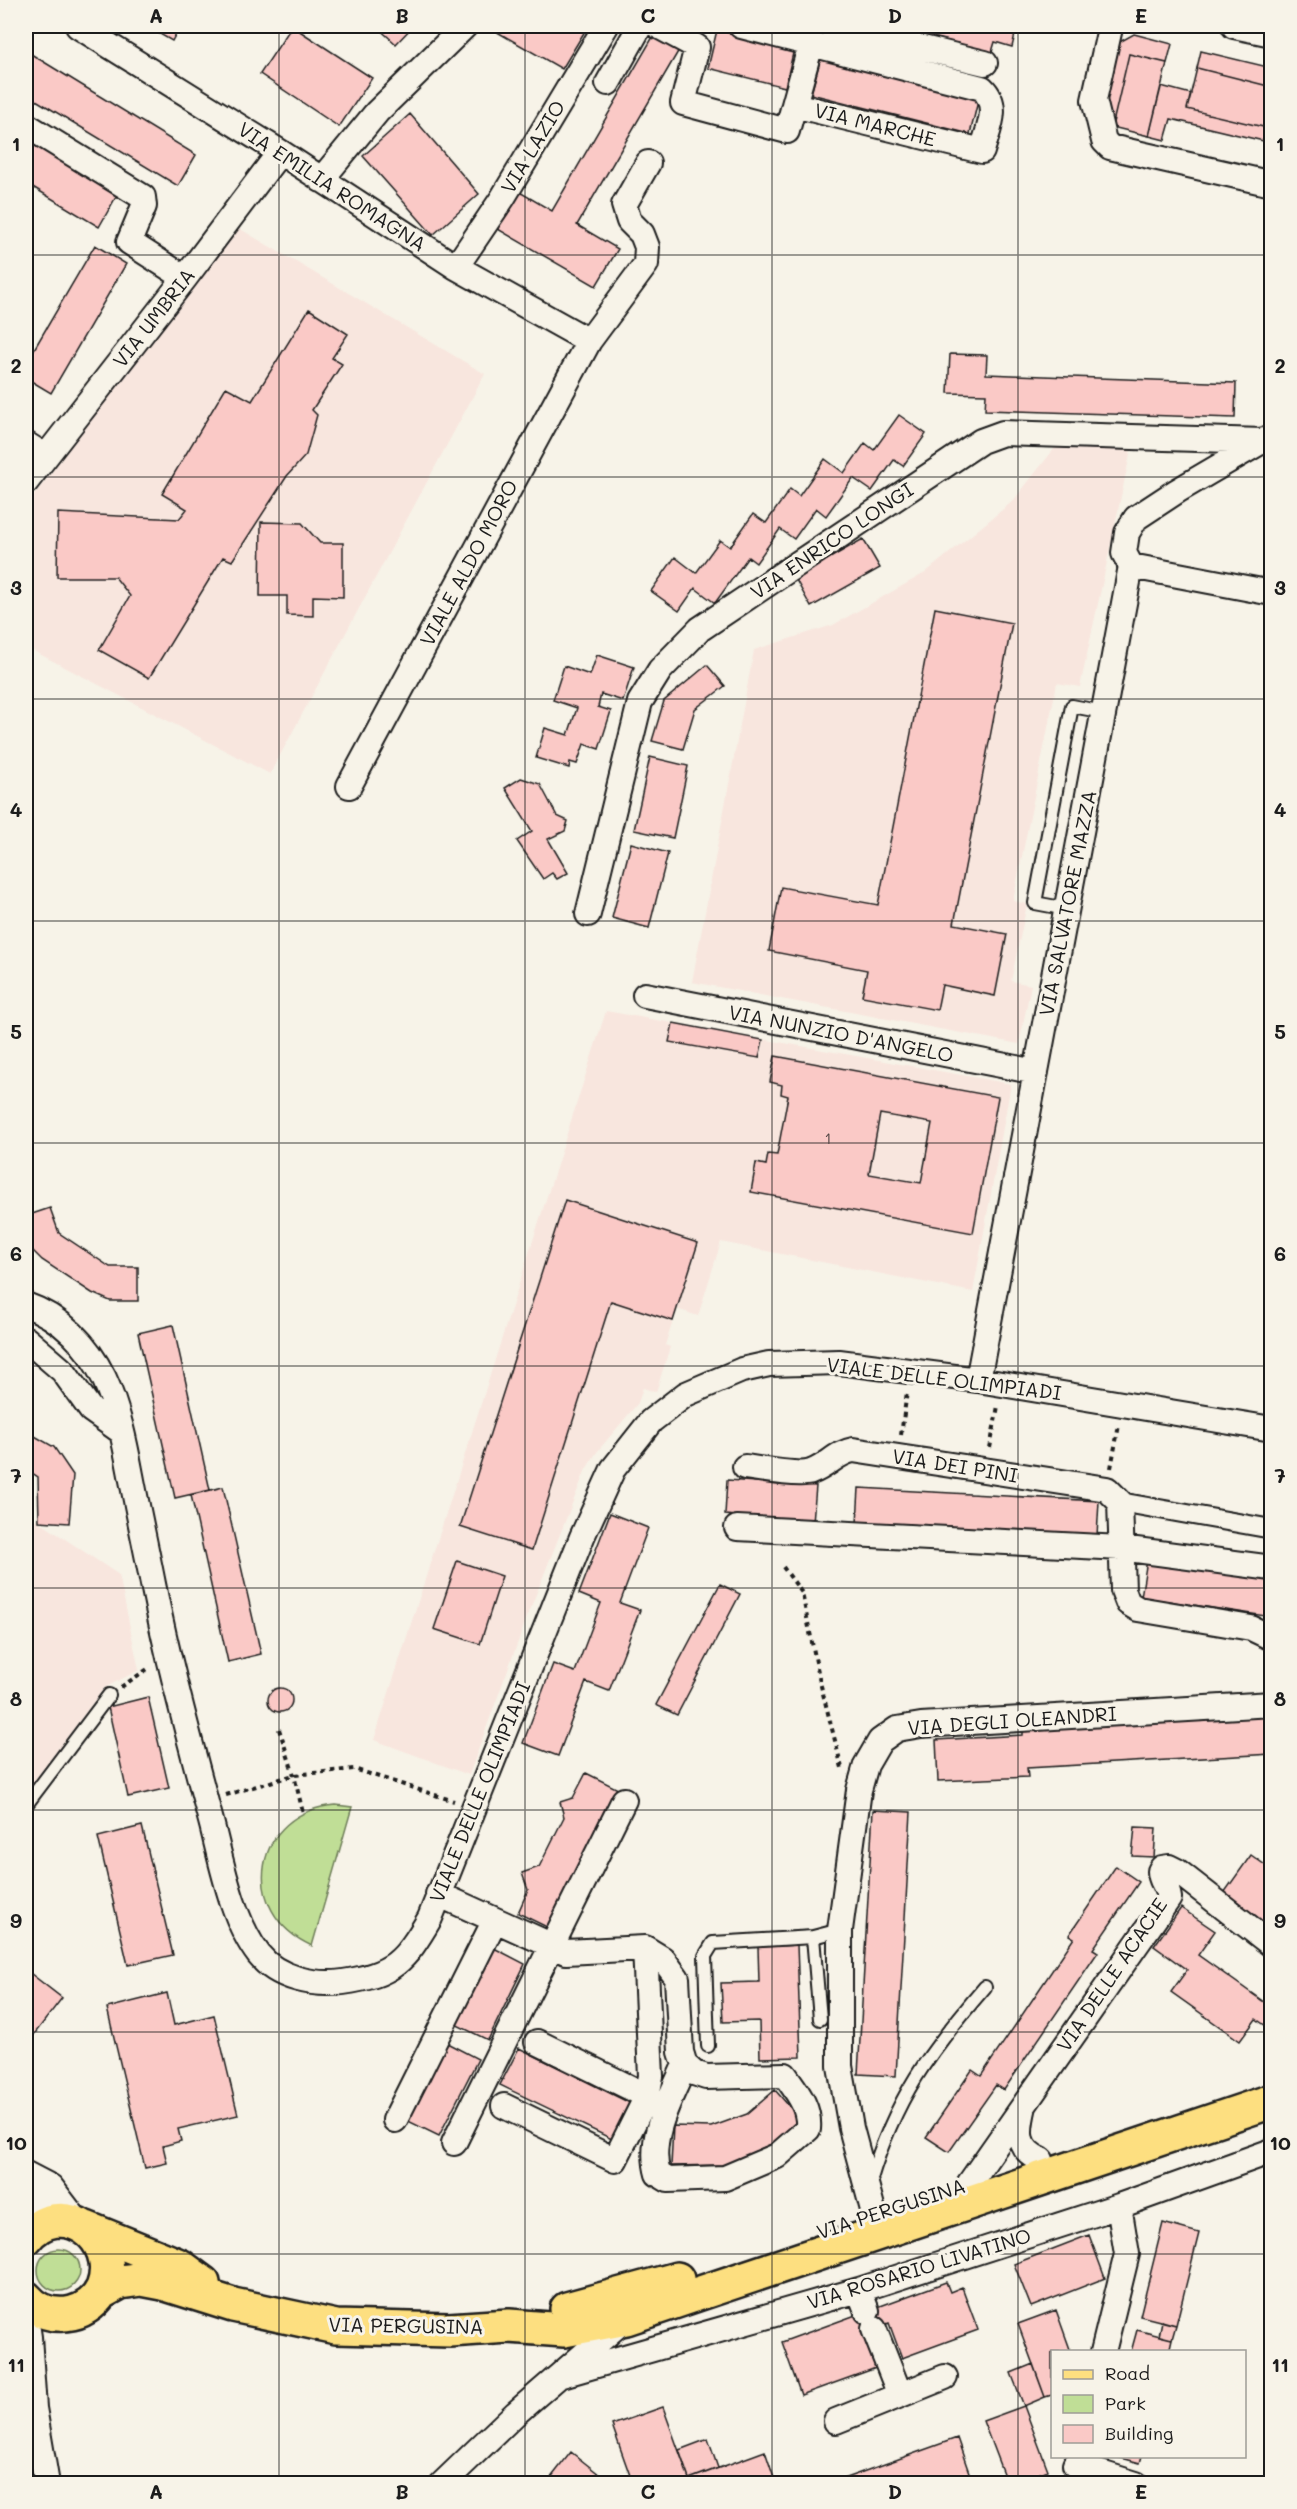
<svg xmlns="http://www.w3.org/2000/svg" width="1297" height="2509" viewBox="0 0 1297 2509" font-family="Mali,sans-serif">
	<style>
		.built { fill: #f8e6de }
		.green { fill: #c0de96; stroke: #6e7d59; stroke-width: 1.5 }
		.building { fill: #fac9c6; stroke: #1c1c1c; stroke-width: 1.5; fill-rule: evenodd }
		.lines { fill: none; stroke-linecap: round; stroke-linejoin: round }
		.service-casing { stroke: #1c1c1c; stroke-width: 16 }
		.pedestrian-casing { stroke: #1c1c1c; stroke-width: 22 }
		.minor-casing { stroke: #1c1c1c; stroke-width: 28 }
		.primary-casing { stroke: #1c1c1c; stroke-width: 38 }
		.path { stroke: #1c1c1c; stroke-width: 4; stroke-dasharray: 4.5 4.5; stroke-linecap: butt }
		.service { stroke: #f7f3e8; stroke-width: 12 }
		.pedestrian { stroke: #f7f3e8; stroke-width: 18 }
		.minor { stroke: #f7f3e8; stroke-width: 24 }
		.primary { stroke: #fddf80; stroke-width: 33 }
		.grid { fill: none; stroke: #1c1c1c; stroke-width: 1.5; stroke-opacity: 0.55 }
		.labels { text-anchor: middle; stroke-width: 6; stroke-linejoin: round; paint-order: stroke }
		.number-label { font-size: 16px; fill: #544746 }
		.street-label { font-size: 20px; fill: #1c1c1c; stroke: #f7f3e8 }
		.neatline { fill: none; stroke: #1c1c1c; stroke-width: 2 }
		.grid-label { font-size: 20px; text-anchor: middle; font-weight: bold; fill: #1c1c1c }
	</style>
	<rect width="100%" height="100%" fill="#f7f3e8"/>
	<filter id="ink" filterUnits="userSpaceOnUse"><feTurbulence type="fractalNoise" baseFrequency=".0167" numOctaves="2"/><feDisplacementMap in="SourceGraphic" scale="12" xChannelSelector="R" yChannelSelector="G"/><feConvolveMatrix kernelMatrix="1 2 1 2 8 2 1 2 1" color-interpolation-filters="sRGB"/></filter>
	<g filter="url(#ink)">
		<path class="built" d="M 237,227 L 485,374 L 270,774 L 26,647 L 26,506 Z
			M 1058,444 L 1131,450 L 1080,687 L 1057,683 L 1013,901 L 1027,904 L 1011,981 L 1031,985 L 1019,1044 L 692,982 L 754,650 L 833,625 L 925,573 L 1013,501 Z
			M 606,1011 L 1011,1084 L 973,1292 L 721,1242 L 698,1316 L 677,1309 L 665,1345 L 670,1347 L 656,1392 L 643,1388 L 638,1403 L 597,1452 L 586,1469 L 529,1612 L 469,1775 L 374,1740 Z
			M 26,1513 L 119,1575 L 139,1670 L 104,1688 L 26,1792 Z"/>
		<path class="green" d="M 336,1805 L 352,1807 L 312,1946 C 236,1912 253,1811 336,1805 Z
			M38 2270a21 21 0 1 1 42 0a21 21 0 1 1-42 0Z"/>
		<path class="building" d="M 146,26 L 180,26 L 172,41 Z
			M 292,26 L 372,78 L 339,127 L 260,74 Z
			M 376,26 L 413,26 L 396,44 Z
			M 494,26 L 588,26 L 562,69 L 492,29 Z
			M 887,26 L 1017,26 L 1012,47 L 995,42 L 992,52 Z
			M 717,30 L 794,49 L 785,87 L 708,68 Z
			M 1134,34 L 1172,44 L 1167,63 L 1129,54 L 1112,127 L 1104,100 L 1116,44 Z
			M 654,35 L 679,50 L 577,225 L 618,249 L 596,286 L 496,228 L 518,191 L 552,211 Z
			M 26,51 L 196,155 L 178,186 L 26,94 Z
			M 1201,51 L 1272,68 L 1272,87 L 1197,68 Z
			M 1129,54 L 1167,63 L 1149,136 L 1112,127 Z
			M 821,57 L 979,97 L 970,134 L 811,94 Z
			M 1197,68 L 1272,87 L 1272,129 L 1187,109 Z
			M 1161,86 L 1191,94 L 1187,109 L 1272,129 L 1272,143 L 1171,119 L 1165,140 L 1149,136 Z
			M 410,114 L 479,194 L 433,235 L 363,156 Z
			M 26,140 L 117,195 L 99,227 L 26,183 Z
			M 95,245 L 126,264 L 51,393 L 26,378 L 26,363 Z
			M 309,309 L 348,334 L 332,358 L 342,364 L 312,410 L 317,415 L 306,455 L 287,476 L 232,561 L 223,557 L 149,678 L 99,650 L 130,596 L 115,577 L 57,577 L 58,513 L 179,519 L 187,509 L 162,494 L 226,387 L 252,401 Z
			M 950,354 L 987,355 L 986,374 L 1236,383 L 1235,418 L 985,410 L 986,394 L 948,393 Z
			M 899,415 L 926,434 L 903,466 L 894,460 L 872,491 L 853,478 L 826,516 L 816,508 L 794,539 L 780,529 L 756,563 L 748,557 L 715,603 L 695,588 L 679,611 L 651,591 L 675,557 L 696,573 L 720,540 L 730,547 L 753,514 L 766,523 L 790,489 L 799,496 L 825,459 L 844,473 L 865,443 L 874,450 Z
			M 261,522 L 302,523 L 320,543 L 343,543 L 343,597 L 313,596 L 313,616 L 287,615 L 287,596 L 260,596 Z
			M 863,539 L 880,568 L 811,607 L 795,578 Z
			M 935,608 L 1012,623 L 954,924 L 1007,934 L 995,996 L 942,985 L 937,1010 L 862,996 L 867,970 L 769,951 L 781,887 L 878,905 Z
			M 597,655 L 634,667 L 623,701 L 601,694 L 598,707 L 611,711 L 599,749 L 584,744 L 577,764 L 570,762 L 569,768 L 536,758 L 545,728 L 568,735 L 577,708 L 553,700 L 564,666 L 590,675 Z
			M 707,665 L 725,686 L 695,709 L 683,749 L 652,741 L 664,701 Z
			M 650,757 L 688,766 L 673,838 L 634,830 Z
			M 521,778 L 540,784 L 557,816 L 568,821 L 565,831 L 548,839 L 568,873 L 557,879 L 552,873 L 543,879 L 517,841 L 532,831 L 505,788 Z
			M 631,843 L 668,853 L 649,928 L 612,918 Z
			M 673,1023 L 763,1040 L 759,1058 L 669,1042 Z
			M 775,1056 L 998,1097 L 973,1233 L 751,1192 L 756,1163 L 766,1165 L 768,1154 L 777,1155 L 788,1096 L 781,1094 L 782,1085 L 770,1082 ZM 880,1114 L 932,1123 L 921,1183 L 869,1174 Z
			M 565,1200 L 698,1243 L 673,1321 L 611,1301 L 532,1550 L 460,1527 Z
			M 50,1208 L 59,1233 L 110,1267 L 138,1267 L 138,1301 L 110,1301 L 92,1293 L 42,1260 L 27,1245 L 26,1216 Z
			M 173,1325 L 210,1490 L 175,1498 L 138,1333 Z
			M 26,1431 L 54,1447 L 73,1475 L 69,1523 L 39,1521 L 38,1477 L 26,1469 Z
			M 727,1480 L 816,1486 L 813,1522 L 725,1515 Z
			M 223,1487 L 261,1654 L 228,1662 L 191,1495 Z
			M 859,1488 L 1099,1501 L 1097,1536 L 857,1523 Z
			M 610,1513 L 648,1528 L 620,1603 L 640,1610 L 609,1691 L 586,1682 L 558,1756 L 523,1743 L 553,1664 L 575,1672 L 601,1603 L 579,1594 Z
			M 1147,1560 L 1272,1579 L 1272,1617 L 1141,1597 Z
			M 457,1561 L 502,1576 L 480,1644 L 434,1629 Z
			M 720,1584 L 740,1594 L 677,1715 L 656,1705 Z
			M268 1700a12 12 0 1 1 24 0a12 12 0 1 1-24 0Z
			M 148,1697 L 169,1788 L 128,1797 L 108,1707 Z
			M 1272,1716 L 1272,1754 L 1027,1768 L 1028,1777 L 938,1781 L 936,1740 L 1023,1735 L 1023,1730 Z
			M 586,1773 L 620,1790 L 551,1929 L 518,1913 L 528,1890 L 522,1873 L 539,1867 L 564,1817 L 560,1802 L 573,1798 Z
			M 873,1810 L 911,1812 L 896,2076 L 858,2074 Z
			M 142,1826 L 173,1955 L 128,1965 L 98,1837 Z
			M 1135,1827 L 1156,1828 L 1154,1857 L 1132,1856 Z
			M 1251,1855 L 1272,1870 L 1272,1928 L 1224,1893 Z
			M 1116,1866 L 1139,1882 L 1093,1949 L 1098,1952 L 1004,2090 L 996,2085 L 949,2152 L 926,2137 L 972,2070 L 981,2076 L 1074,1938 L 1069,1935 Z
			M 1181,1908 L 1215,1931 L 1198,1955 L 1264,2002 L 1272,1991 L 1272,2030 L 1256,2019 L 1240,2041 L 1171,1992 L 1187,1970 L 1154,1946 Z
			M 797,1945 L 801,2057 L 760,2058 L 759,2021 L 723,2022 L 721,1983 L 759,1982 L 758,1947 Z
			M 490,1946 L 525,1964 L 488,2040 L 453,2023 Z
			M 26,1970 L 62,1998 L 26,2045 Z
			M 167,1993 L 174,2025 L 214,2015 L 238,2115 L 178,2129 L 181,2141 L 163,2146 L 167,2163 L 145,2168 L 107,2008 Z
			M 445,2042 L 478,2059 L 439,2136 L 406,2120 Z
			M 519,2048 L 636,2106 L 618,2142 L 500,2085 Z
			M 775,2090 L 801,2120 L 774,2143 L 724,2165 L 671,2166 L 673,2126 L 711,2127 L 747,2114 Z
			M 1163,2223 L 1199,2233 L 1176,2325 L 1140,2316 Z
			M 1089,2235 L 1105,2278 L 1031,2307 L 1014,2264 Z
			M 946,2282 L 950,2292 L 962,2287 L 978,2330 L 902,2358 L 889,2323 L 863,2333 L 876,2368 L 801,2395 L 782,2342 Z
			M 1056,2310 L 1071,2352 L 1052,2352 L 1052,2395 L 1045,2397 L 1018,2324 Z
			M 1162,2321 L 1176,2325 L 1172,2339 L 1159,2336 Z
			M 1137,2330 L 1172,2339 L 1169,2352 L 1131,2352 Z
			M 1033,2364 L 1045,2397 L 1024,2406 L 1011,2373 Z
			M 1024,2406 L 1048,2470 L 1013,2484 L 1007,2484 L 983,2421 Z
			M 663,2407 L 689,2479 L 677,2484 L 633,2484 L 612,2425 Z
			M 957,2438 L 973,2484 L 829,2484 Z
			M 708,2439 L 718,2468 L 689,2479 L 679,2450 Z
			M 765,2451 L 776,2484 L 691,2484 L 689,2479 Z
			M 571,2452 L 609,2482 L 607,2484 L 546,2484 Z
			M 1114,2456 L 1142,2456 L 1140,2463 Z"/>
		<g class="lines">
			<g class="service-casing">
				<path id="service" d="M 1067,909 L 1035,903 L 1072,706 L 1104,712
					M 26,1805 L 109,1695
					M 813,1937 L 820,2019
					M 708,2046 L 705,1956 L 713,1943 L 813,1937 L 840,1930
					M 870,2182 C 895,2098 929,2052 985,1987"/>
			</g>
			<g class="pedestrian-casing">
				<path id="pedestrian" d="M 1120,1502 L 1272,1529"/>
			</g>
			<g class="minor-casing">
				<path id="minor" d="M 78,26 L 280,152 L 456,267 L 589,341
					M 658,26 L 697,47 L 683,103 L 787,131 L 794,105 L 982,151 C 988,129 1001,106 982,88 L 741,26
					M 831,26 L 985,63
					M 1234,26 L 1272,34
					M 1110,28 L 1094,100 L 1104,141 L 1110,147 L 1272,184
					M 608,83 L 640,26
					M 794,105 L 811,44
					M 26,125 L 143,197 L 144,206 L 129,242 L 185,278
					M 321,180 L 377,112 L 465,26
					M 456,267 L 502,199 L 606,26
					M 26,444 L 45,456
					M 26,482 L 185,278 L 280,152
					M 1131,566 L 1124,553 L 1127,533 L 1136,518 L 1177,491 L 1264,440
					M 349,786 L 589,341 L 646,264 L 647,247 L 642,234 L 629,221 L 624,205 L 648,163
					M 588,914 L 640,702 L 660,670 L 700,629 L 981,441 L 1003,433 L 1263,441
					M 645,995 L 1036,1072
					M 26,1305 C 61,1317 88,1345 104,1378 C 118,1408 125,1443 131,1475 C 138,1512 146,1548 153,1584 C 169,1665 191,1745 212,1825 C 222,1865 233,1922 259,1955 C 277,1978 314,1986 343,1982 C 393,1975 405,1961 430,1918 L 582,1537 L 613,1469 L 651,1421 L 686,1394 L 742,1370 L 769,1364 L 839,1362 L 978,1380 L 1272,1429
					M 26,1339 L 63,1371 L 91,1410 L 122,1432
					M 978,1380 L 1131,566 L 1272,593
					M 745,1467 C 759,1469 801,1476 811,1472 C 828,1466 836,1453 853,1450 L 1107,1489 L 1120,1502 L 1123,1590 L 1128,1603 L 1138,1609 L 1251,1628 L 1272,1638
					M 737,1528 L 1121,1548 L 1272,1568
					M 438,1894 L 566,1952 L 645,1948 L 663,1959 L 677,1978 L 681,2052 L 685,2065 L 694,2073 L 706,2077 L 785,2075 C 797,2092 810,2107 808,2129 L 777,2156 L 725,2178 L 668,2180 L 658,2174 C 647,2137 671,2098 685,2065
					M 537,2042 L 647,2096
					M 504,2106 L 615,2160 L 647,2096 L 651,2076 L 645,1948
					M 1024,2106 C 1018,2131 1015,2148 1041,2160
					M 395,2120 L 495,1920
					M 454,2143 L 624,1800
					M 26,2174 L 51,2187 L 80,2225
					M 969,2184 L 1169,1898 C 1167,1884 1160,1882 1160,1871 L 1162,1868 L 1169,1867 L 1177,1871 L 1272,1945
					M 26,2187 L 50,2222
					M 874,2214 L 851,2128 L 840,2066 L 840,1930 L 859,1790 L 866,1765 L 880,1741 L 897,1729 L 921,1725 L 1272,1704
					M 859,2290 L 867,2311
					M 26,2317 L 29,2337 L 34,2408 L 47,2484
					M 874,2329 L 900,2395
					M 1103,2352 L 1127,2254 L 1119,2206
					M 562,2375 L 859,2290 L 1119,2206 L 1272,2151
					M 836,2421 L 945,2377
					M 1075,2465 L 1136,2484
					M 442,2484 L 516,2413 L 625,2319"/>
			</g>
			<g class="primary-casing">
				<path id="primary" d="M 86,2228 L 180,2266 L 203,2283
					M 26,2238 C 60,2195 122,2237 103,2288 C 97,2301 85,2310 72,2313 C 54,2317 38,2312 26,2298
					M 100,2293 L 120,2282 L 142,2279 L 163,2283 L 233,2305 L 336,2327 L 449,2330 L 509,2326 L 564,2330 L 626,2318 L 1272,2101
					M 567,2309 L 677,2279"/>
			</g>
			<path class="path" d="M 901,1435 L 907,1392
				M 990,1448 L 998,1406
				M 1111,1468 L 1119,1425
				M 783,1567 L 802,1593 L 820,1682 L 842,1768
				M 121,1687 L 149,1668
				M 279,1729 L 294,1775 L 303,1813
				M 226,1795 L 294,1775 L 354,1769 L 454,1801"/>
			<use href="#service" class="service"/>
			<use href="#pedestrian" class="pedestrian"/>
			<use href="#minor" class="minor"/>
			<use href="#primary" class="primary"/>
		</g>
	</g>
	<path class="grid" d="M 279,26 L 279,2484M 525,26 L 525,2484M 772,26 L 772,2484M 1018,26 L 1018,2484M 26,255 L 1272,255M 26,477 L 1272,477M 26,699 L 1272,699M 26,921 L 1272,921M 26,1143 L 1272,1143M 26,1366 L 1272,1366M 26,1588 L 1272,1588M 26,1810 L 1272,1810M 26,2032 L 1272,2032M 26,2254 L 1272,2254"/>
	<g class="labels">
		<g class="number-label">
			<text x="828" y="1144">1</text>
		</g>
		<g class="street-label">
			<text transform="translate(875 125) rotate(14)" y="7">VIA MARCHE</text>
			<text transform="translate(533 147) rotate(-59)" y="7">VIA LAZIO</text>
			<text transform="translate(332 187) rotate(33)" y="7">VIA EMILIA ROMAGNA</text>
			<text transform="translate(154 318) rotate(-52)" y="7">VIA UMBRIA</text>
			<text transform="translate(832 541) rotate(-34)" y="7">VIA ENRICO LONGI</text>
			<text transform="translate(469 563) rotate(-62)" y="7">VIALE ALDO MORO</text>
			<text transform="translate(1068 903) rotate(-79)" y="7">VIA SALVATORE MAZZA</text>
			<text transform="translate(841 1034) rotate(11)" y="7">VIA NUNZIO D'ANGELO</text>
			<text transform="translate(944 1379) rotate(7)" y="7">VIALE DELLE OLIMPIADI</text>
			<text transform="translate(955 1466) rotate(9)" y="7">VIA DEI PINI</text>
			<text transform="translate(1012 1721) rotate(-4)" y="7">VIA DEGLI OLEANDRI</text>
			<text transform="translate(480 1792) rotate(-68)" y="7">VIALE DELLE OLIMPIADI</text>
			<text transform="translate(1112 1975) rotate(-56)" y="7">VIA DELLE ACACIE</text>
			<text transform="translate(891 2209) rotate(-18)" y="7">VIA PERGUSINA</text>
			<text transform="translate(919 2269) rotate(-17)" y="7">VIA ROSARIO LIVATINO</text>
			<text transform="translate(406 2326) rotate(1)" y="7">VIA PERGUSINA</text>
		</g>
	</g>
	<rect width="1297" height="2509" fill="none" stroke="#f7f3e8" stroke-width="66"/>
	<rect x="1051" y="2350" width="195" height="108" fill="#f7f3e8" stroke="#9f9d96" stroke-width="1.5"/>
	<rect x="1063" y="2370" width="30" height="9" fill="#fddf80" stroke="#9f9d96" stroke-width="1.5"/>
	<text x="1105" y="2380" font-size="18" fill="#1c1c1c">Road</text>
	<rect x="1063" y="2395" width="30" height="18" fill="#c0de96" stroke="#9f9d96" stroke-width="1.5"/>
	<text x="1105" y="2410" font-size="18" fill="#1c1c1c">Park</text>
	<rect x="1063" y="2425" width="30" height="18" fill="#fac9c6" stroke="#9f9d96" stroke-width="1.5"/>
	<text x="1105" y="2440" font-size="18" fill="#1c1c1c">Building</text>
	<rect x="33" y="33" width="1231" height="2443" class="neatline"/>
	<g class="grid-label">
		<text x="156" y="23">A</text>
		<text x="402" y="23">B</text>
		<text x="648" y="23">C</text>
		<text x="895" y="23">D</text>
		<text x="1141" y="23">E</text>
		<text x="16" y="151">1</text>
		<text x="1280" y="151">1</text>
		<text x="16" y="373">2</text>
		<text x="1280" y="373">2</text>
		<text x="16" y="595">3</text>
		<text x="1280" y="595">3</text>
		<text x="16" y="817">4</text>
		<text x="1280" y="817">4</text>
		<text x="16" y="1039">5</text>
		<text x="1280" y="1039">5</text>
		<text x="16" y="1261">6</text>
		<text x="1280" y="1261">6</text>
		<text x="16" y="1483">7</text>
		<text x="1280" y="1483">7</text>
		<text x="16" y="1706">8</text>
		<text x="1280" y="1706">8</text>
		<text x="16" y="1928">9</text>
		<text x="1280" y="1928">9</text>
		<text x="16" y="2150">10</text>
		<text x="1280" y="2150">10</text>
		<text x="16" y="2372">11</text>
		<text x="1280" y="2372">11</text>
		<text x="156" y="2499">A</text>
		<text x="402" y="2499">B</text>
		<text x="648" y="2499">C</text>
		<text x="895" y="2499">D</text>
		<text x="1141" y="2499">E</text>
	</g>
</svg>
